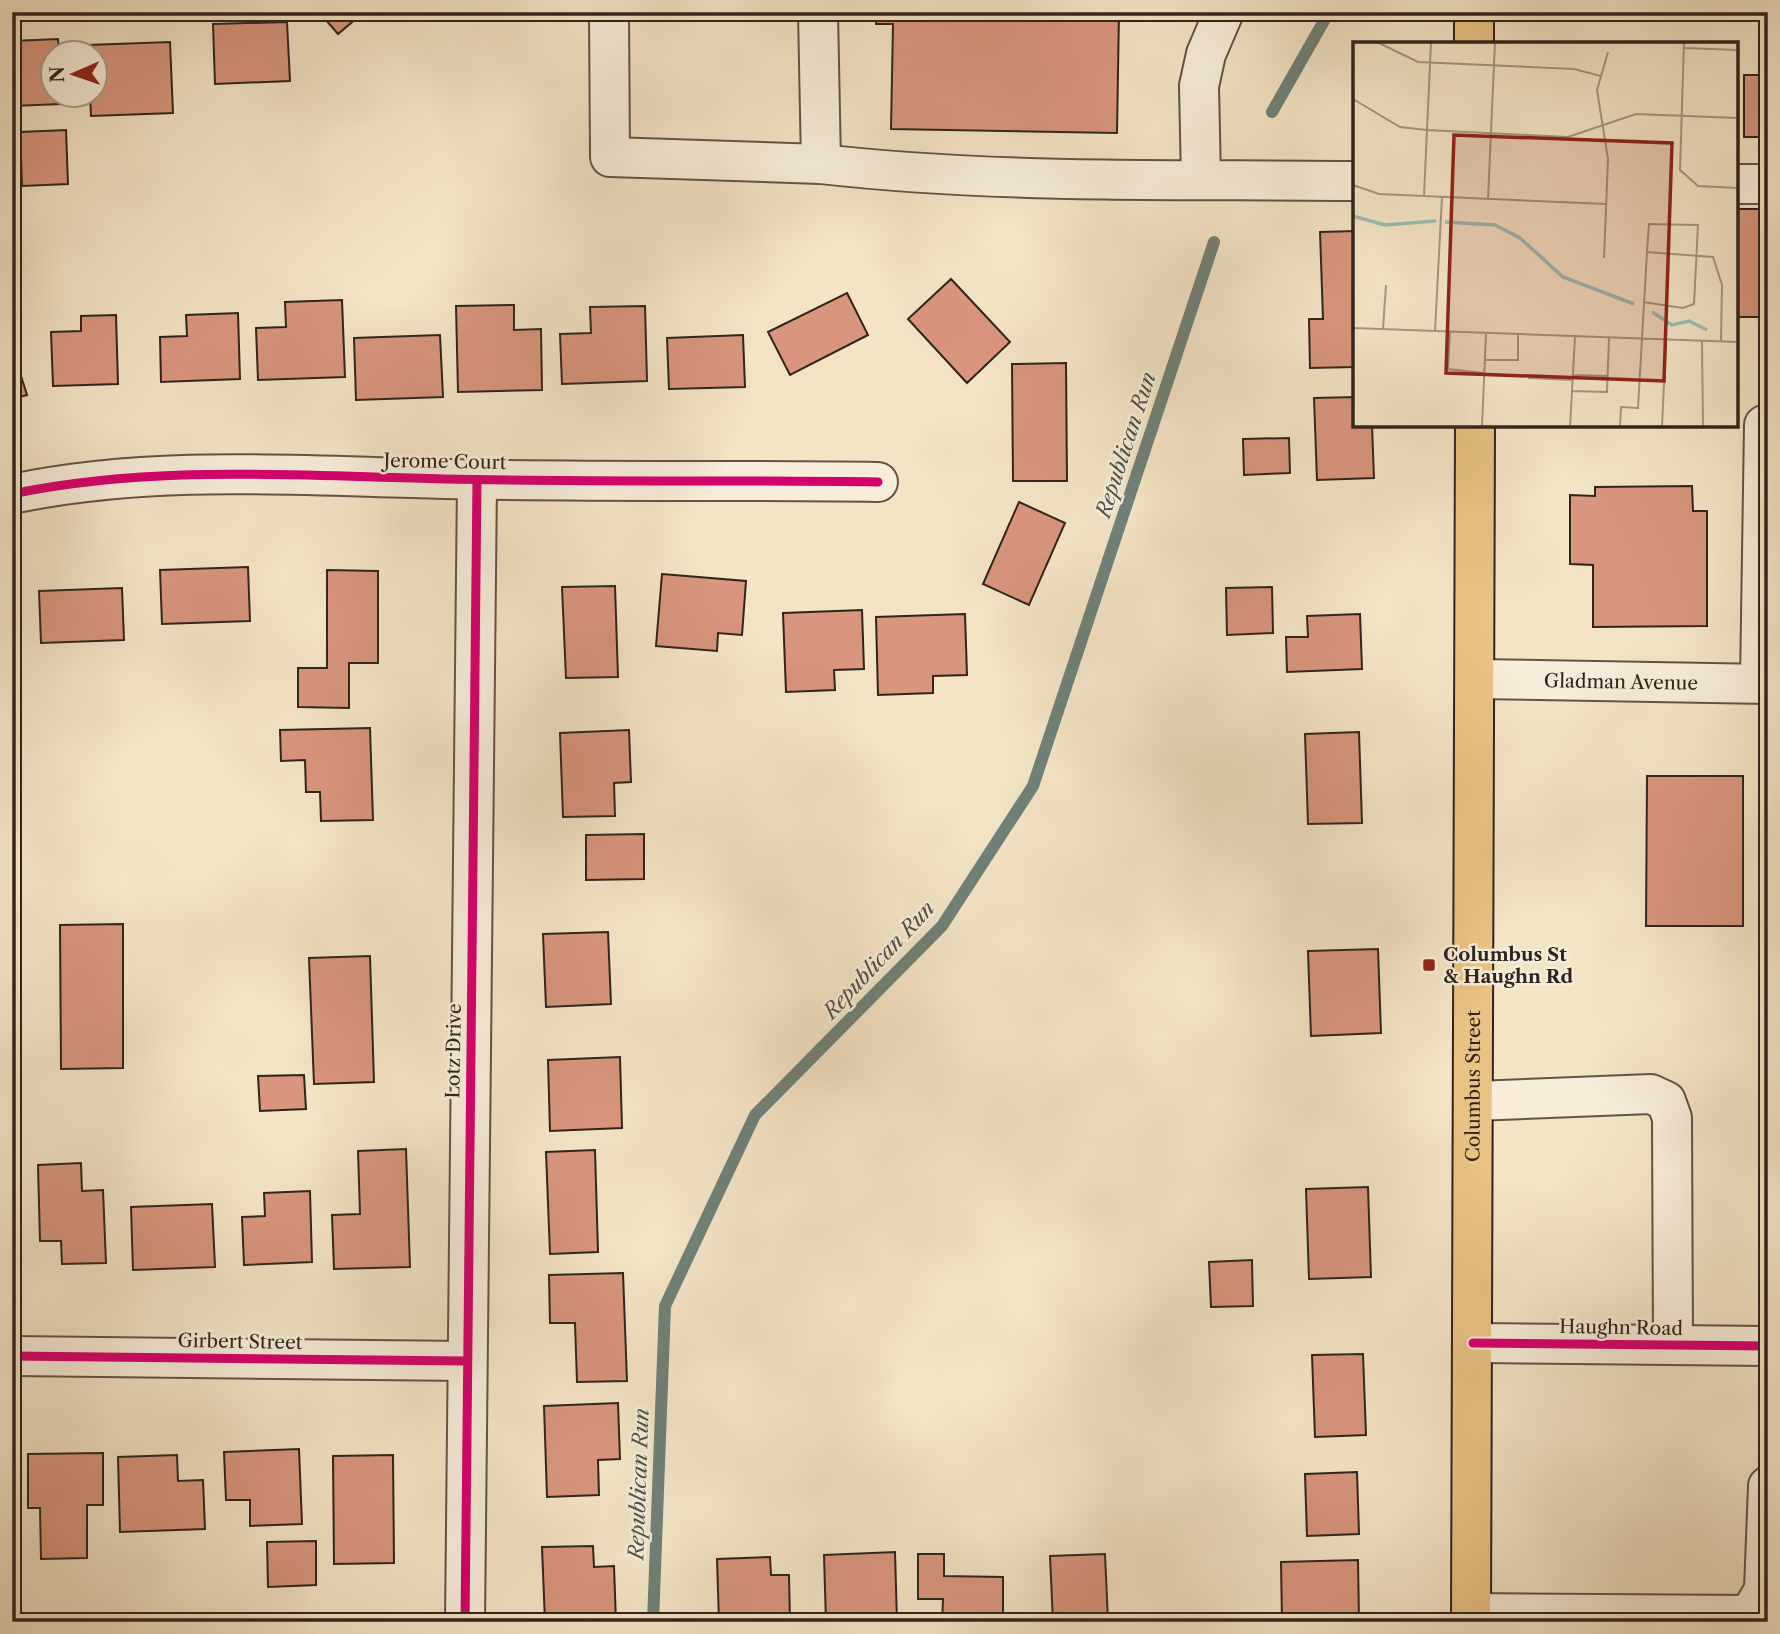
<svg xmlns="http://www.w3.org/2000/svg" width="1780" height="1634" viewBox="0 0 1780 1634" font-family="'Libre Caslon Text',serif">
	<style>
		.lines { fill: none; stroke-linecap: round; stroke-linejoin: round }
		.stream { stroke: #708178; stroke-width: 12 }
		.building { fill: #d9957d; stroke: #30241d; stroke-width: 2 }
		.minor-casing { stroke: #615447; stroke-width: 42 }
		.major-casing { stroke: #30241d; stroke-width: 42 }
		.minor { stroke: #f7edda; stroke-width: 38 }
		.major { stroke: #eac283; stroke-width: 38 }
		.cycleway-casing { stroke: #f7edda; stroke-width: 13 }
		.cycleway { stroke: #d6006c; stroke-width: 9 }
		.poi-dot { fill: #8f2418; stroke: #f7edda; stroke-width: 2.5 }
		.labels { text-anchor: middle; stroke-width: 5; stroke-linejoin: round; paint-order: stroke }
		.street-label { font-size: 19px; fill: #30241d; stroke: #f7edda }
		.poi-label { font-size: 19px; font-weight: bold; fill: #30241d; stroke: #f7edda; text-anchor: start }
		.water-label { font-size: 21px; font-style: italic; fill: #50524b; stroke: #f7edda }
		.inset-river { fill: none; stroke: #9bbfb5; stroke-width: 3.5 }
		.inset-road { fill: none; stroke: #a59782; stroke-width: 2 }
		.view { fill: #8f2418; fill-opacity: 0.15; stroke: #8f2418; stroke-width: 3.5 }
		.inset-edge { fill: none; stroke: #30241d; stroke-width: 3.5 }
	</style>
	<rect width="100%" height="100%" fill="#f3e4c6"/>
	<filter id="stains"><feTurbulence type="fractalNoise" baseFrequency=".00286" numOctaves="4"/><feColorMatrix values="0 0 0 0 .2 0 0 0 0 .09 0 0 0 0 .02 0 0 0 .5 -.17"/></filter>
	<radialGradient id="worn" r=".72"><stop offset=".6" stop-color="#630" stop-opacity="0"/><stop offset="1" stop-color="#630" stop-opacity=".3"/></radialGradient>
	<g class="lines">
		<path class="stream" d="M 1272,112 L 1329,12
			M 653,1622 L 665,1306 L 755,1115 L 942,926 L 1033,786 L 1214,242"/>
	</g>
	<path class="building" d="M 319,12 L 364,12 L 338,34 Z
		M 876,12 L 1119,12 L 1117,133 L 891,129 L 893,24 L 876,24 Z
		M 287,22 L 290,81 L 215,84 L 213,24 Z
		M 58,39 L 59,52 L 52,52 L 52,94 L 60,94 L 61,104 L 12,106 L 12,41 Z
		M 170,42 L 173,113 L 91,116 L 90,94 L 94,94 L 94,52 L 88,52 L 88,45 Z
		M 1744,75 L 1768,75 L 1768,137 L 1744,137 Z
		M 66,130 L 68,184 L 22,186 L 20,132 Z
		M 1736,209 L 1768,209 L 1768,317 L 1736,317 Z
		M 1355,231 L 1355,367 L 1310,368 L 1309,319 L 1323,319 L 1320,232 Z
		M 951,279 L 1010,342 L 967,383 L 908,319 Z
		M 847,293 L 868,335 L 790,375 L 768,332 Z
		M 342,300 L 345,377 L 258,380 L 256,328 L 286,327 L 285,302 Z
		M 514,305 L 514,330 L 541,329 L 542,390 L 458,392 L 456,306 Z
		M 645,306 L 647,381 L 562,384 L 560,334 L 591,333 L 590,307 Z
		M 238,313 L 240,379 L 161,382 L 160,337 L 187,336 L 186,315 Z
		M 116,315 L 118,384 L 53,386 L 51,332 L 81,331 L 81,316 Z
		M 440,335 L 443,397 L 356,400 L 354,338 Z
		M 743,335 L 745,387 L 669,389 L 667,338 Z
		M 12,347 L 27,395 L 12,399 Z
		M 1066,363 L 1067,481 L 1013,481 L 1012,364 Z
		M 1355,397 L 1355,425 L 1372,425 L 1374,478 L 1317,480 L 1314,398 Z
		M 1289,438 L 1290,473 L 1244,475 L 1243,439 Z
		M 1692,486 L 1693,511 L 1707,511 L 1707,626 L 1593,627 L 1593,565 L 1570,564 L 1570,495 L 1595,496 L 1595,487 Z
		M 1019,502 L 1065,523 L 1029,605 L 983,584 Z
		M 248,567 L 250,621 L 162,624 L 160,570 Z
		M 327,570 L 378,571 L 378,663 L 349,663 L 349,708 L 298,707 L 298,668 L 327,668 Z
		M 662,574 L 746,581 L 742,635 L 718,633 L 717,651 L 656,646 Z
		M 615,586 L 618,677 L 566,678 L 562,587 Z
		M 1272,587 L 1273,633 L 1227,635 L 1226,588 Z
		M 122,588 L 124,640 L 41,643 L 39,591 Z
		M 862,610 L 864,669 L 834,670 L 835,690 L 786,692 L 783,613 Z
		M 965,614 L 967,675 L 933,676 L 933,693 L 878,695 L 876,617 Z
		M 1360,614 L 1362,669 L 1287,672 L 1286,637 L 1308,637 L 1307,616 Z
		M 370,728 L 373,820 L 321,821 L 320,792 L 306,792 L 305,760 L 281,761 L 280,730 Z
		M 629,730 L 631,782 L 614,783 L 615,816 L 563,817 L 560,733 Z
		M 1359,732 L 1362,823 L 1308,824 L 1305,734 Z
		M 1647,776 L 1743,776 L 1743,926 L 1646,926 Z
		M 644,834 L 644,879 L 586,880 L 586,835 Z
		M 123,924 L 123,1068 L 61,1069 L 60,925 Z
		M 608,932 L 611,1004 L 546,1007 L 543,934 Z
		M 1378,949 L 1381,1033 L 1311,1036 L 1308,951 Z
		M 370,956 L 374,1082 L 314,1084 L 309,958 Z
		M 620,1057 L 622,1128 L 550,1131 L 548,1060 Z
		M 304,1075 L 306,1109 L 260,1111 L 258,1076 Z
		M 406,1149 L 410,1267 L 334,1269 L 332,1215 L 360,1214 L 358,1151 Z
		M 595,1150 L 598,1252 L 550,1254 L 546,1152 Z
		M 81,1163 L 82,1191 L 103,1190 L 106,1263 L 62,1264 L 61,1241 L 40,1241 L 38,1165 Z
		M 1368,1187 L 1371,1277 L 1309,1279 L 1306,1189 Z
		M 310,1191 L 312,1262 L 244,1265 L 242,1217 L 265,1216 L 264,1193 Z
		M 212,1204 L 215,1267 L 133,1270 L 131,1207 Z
		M 1252,1260 L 1253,1306 L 1211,1307 L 1209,1262 Z
		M 623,1273 L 627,1381 L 577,1382 L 575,1323 L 550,1323 L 549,1275 Z
		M 1363,1354 L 1366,1435 L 1315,1437 L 1312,1355 Z
		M 618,1403 L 620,1459 L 598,1460 L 599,1495 L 547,1497 L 544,1406 Z
		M 299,1449 L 302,1524 L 250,1526 L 250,1500 L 226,1500 L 224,1452 Z
		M 103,1453 L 103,1505 L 87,1505 L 87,1558 L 41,1559 L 40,1508 L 28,1508 L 28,1454 Z
		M 177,1455 L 178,1481 L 203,1480 L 205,1529 L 120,1532 L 118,1457 Z
		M 393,1455 L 394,1563 L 334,1564 L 333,1456 Z
		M 1357,1472 L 1359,1534 L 1307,1536 L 1305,1474 Z
		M 316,1541 L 316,1585 L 268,1587 L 267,1542 Z
		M 593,1546 L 594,1567 L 614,1566 L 616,1622 L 545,1622 L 542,1547 Z
		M 895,1552 L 897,1622 L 826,1622 L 824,1555 Z
		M 918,1554 L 944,1554 L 944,1576 L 1003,1577 L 1003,1622 L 942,1622 L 943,1599 L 918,1599 Z
		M 1105,1554 L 1108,1622 L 1053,1622 L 1050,1556 Z
		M 770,1557 L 771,1575 L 789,1575 L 790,1622 L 719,1622 L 717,1559 Z
		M 1358,1560 L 1359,1622 L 1282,1622 L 1281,1562 Z"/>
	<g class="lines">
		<g class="minor-casing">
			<g id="minor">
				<path d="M 609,12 L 610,157 L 821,164"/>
				<path d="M 818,12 L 821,164 C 998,184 1177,179 1355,181"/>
				<path d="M 1201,180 L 1199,86 L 1206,54 L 1224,12"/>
				<path d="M 1736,184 L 1768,184"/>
				<path d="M 12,494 C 155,464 300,476 444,479 C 589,482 733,480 878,482"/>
				<path id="s1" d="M 1476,679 L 1768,684"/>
				<path d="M 1760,683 L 1764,425"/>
				<path d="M 1475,1101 L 1651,1094 L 1666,1101 L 1672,1118 L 1673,1345"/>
				<path d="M 1473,1343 L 1768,1346"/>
				<path d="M 12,1356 L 467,1361"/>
				<path d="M 1471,1613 L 1749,1615 L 1764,1590 L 1768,1486"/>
				<path d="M 465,1622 L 477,480"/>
			</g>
		</g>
		<g class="major-casing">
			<g id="major">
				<path d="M 1474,44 L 1474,12"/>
				<path id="s2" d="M 1471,1622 L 1475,425"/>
			</g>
		</g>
		<use href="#minor" class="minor"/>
		<use href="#major" class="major"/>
		<g class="cycleway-casing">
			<path id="cycleway" d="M 12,494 C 155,464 300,476 444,479 C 589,482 733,480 878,482
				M 1473,1343 L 1768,1346
				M 12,1356 L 467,1361
				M 465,1622 L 477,480"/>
		</g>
		<use href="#cycleway" class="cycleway"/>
	</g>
	<rect class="poi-dot" x="1422" y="958" width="14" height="14" rx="3.5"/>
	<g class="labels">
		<g class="street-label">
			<text transform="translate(445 461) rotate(1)" y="7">Jerome Court</text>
			<text dy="7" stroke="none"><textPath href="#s1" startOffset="145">Gladman Avenue</textPath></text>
			<text transform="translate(453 1051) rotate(-89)" y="7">Lotz Drive</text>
			<text dy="7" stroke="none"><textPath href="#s2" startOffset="536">Columbus Street</textPath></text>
			<text transform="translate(1621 1327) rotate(1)" y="7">Haughn Road</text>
			<text transform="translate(240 1341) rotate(1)" y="7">Girbert Street</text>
		</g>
		<g class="poi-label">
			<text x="1443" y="961">Columbus St<tspan x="1443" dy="22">&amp; Haughn Rd</tspan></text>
		</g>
		<g class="water-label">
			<text transform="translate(1126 445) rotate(-72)" y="7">Republican Run</text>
			<text transform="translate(879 960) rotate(-47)" y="7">Republican Run</text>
			<text transform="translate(639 1484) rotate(-88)" y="7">Republican Run</text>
		</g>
	</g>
	<g transform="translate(1353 42)">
		<rect width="385" height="385" fill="#f3e4c6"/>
		<path class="inset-river" d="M 0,174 L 32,183 L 83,179M 92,180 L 142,183 L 167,196 L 210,235 L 281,262M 299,270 L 319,283 L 336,279 L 354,288"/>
		<path class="inset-road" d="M 24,0 L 65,20 L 221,27 L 248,34M 331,0 L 327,128 L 345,144 L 385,146M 331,6 L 385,8M 0,57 L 47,85 L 74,88 L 215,95 L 283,72 L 385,76M 0,143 L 26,152 L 253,162M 71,154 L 78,0M 135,157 L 142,0M 251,216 L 255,117 L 244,48 L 255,10M 290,260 L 330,266 L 341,262 L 345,183 L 296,182 L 294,210M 0,286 L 385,300M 30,287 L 33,243M 82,289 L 89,155M 97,290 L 95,327 L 131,331M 349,299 L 350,385M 132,318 L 165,318 L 165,293M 220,333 L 254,334M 175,336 L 220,338M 219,349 L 254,350 L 256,296M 129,385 L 133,291M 217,385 L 222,295M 267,385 L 268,365 L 285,366 L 294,210 L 360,215 L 369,243 L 368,300M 309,385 L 313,298"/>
		<path class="view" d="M 101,93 L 319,101 L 311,339 L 93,331 Z"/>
		<rect width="385" height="385" class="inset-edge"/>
	</g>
	<rect width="1780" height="1634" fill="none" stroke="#f3e4c6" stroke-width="42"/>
	<rect x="14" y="14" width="1752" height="1606" fill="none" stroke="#30241d" stroke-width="3.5"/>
	<rect x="21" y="21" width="1738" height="1592" fill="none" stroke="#30241d" stroke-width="2"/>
	<g transform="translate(74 74) rotate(268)"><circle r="33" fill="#f7edda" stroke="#a79d8e" stroke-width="2"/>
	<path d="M0-5L12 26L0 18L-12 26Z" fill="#8f2418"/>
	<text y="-10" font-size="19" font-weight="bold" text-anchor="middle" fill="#30241d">N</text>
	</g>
	<rect width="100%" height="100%" filter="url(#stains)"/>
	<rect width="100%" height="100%" fill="url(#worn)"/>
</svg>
